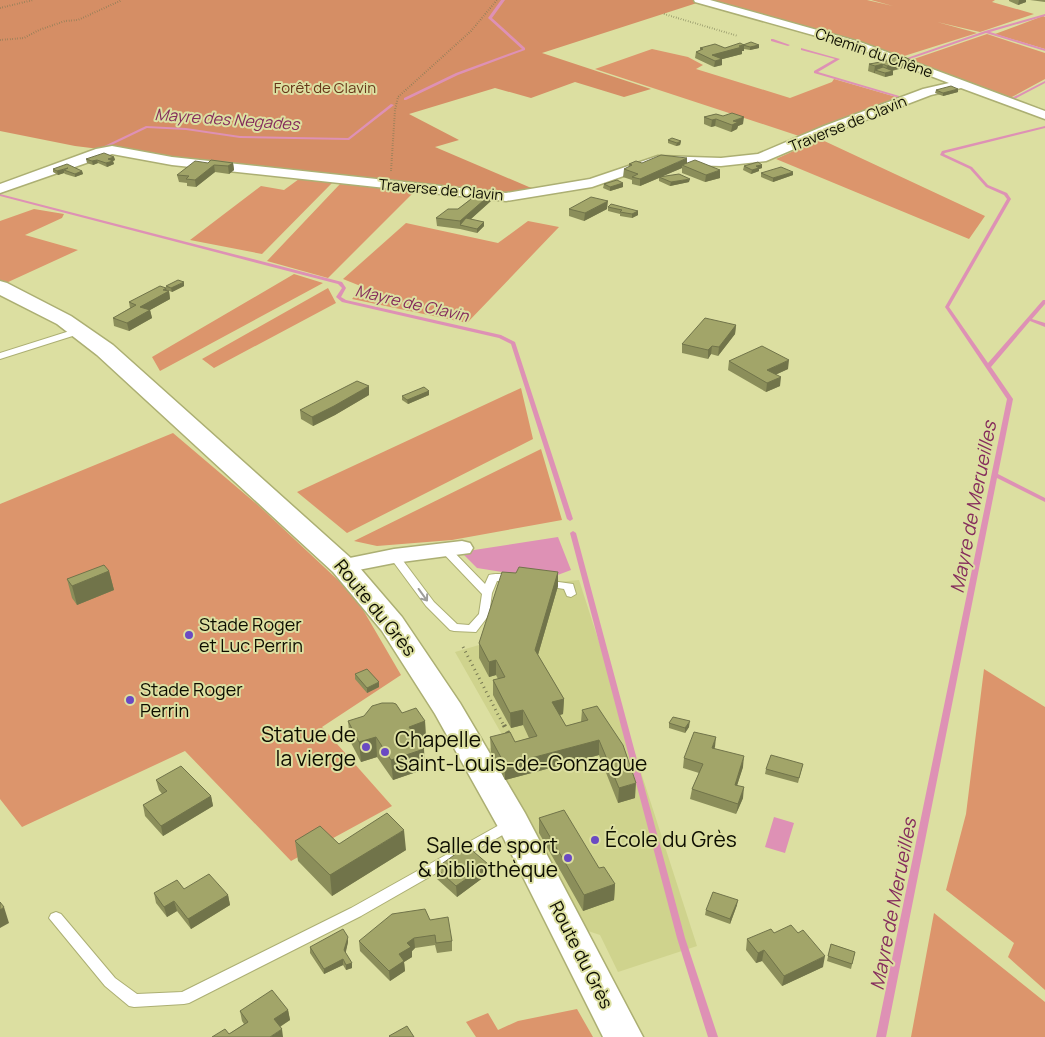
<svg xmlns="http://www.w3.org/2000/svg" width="1045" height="1037" viewBox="0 0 1045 1037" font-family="Manrope,sans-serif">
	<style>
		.built { fill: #cfd38d }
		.green { fill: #dc956c }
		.forest { fill: #d58e65 }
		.water { fill: #de91b5 }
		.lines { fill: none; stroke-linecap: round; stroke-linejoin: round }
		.stream { fill: #de91b5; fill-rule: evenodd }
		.service-casing { stroke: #acaf73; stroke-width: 2 }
		.minor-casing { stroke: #acaf73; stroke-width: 3 }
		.tertiary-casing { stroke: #acaf73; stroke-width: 3 }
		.path-far2 { stroke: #767852; stroke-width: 2; stroke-dasharray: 0.5 2; stroke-linecap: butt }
		.path-far1 { stroke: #767852; stroke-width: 3; stroke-dasharray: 1 4; stroke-linecap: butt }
		.path { stroke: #767852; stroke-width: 4.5; stroke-dasharray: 2 5; stroke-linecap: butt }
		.service { fill: #fff; fill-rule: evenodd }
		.minor { fill: #fff; fill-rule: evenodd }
		.tertiary { fill: #fff; fill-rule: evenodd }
		.wall { fill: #8b8e5a }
		.shaded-wall { fill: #71744a }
		.building { fill: #a2a569; stroke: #71744a }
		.oneway { stroke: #9e9e99 }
		.poi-dot { fill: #6a4ac3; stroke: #dcdfa1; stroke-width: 2 }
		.labels { text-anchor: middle; stroke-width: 4; stroke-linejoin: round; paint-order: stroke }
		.far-street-label { font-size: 15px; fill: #0d0d00; stroke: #dcdfa1 }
		.far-park-label { font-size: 15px; fill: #663719; stroke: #dcdfa1 }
		.far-water-label { font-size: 16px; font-style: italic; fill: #852c5c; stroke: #dcdfa1 }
		.street-label { font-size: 18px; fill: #0d0d00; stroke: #dcdfa1 }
		.poi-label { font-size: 18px; fill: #0d0d00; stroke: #dcdfa1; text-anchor: start }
		.water-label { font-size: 19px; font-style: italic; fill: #852c5c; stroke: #dcdfa1 }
		.near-poi-label { font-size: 21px; fill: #0d0d00; stroke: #dcdfa1; text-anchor: end }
	</style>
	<rect width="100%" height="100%" fill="#dcdfa1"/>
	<path class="built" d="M 502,574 L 557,582 L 579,580 L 697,946 L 618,972 L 600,935 L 573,926 L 481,753 L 505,740 L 455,652 L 479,645 Z"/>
	<path class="green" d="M 705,0 L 867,0 L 893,6 L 871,0 L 995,0 L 992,2 L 1034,14 L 980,32 L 937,22 L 977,33 L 901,57 L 804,26 Z
		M 1043,16 L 1045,17 L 1045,49 L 995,34 Z
		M 987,34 L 1045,53 L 1045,79 L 1010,98 L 911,60 Z
		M 652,49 L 688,57 L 703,65 L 696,69 L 790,98 L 832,82 L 834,79 L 903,99 L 802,137 L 595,69 Z
		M 820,139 L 985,216 L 969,239 L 776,159 Z
		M 299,179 L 333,182 L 262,254 L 190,240 L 261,186 L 284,190 Z
		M 340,184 L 414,192 L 328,278 L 267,261 Z
		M 34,209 L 64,214 L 62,218 L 25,235 L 78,250 L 6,283 L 0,280 L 0,221 Z
		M 528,221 L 559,227 L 467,323 L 352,299 L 363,287 L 343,279 L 406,223 L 498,243 Z
		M 294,274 L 323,283 L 160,371 L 152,357 Z
		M 328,288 L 336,303 L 214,368 L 202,359 Z
		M 521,388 L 533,439 L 347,533 L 297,492 Z
		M 173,433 L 259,506 L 355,596 L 401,675 L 322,727 L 392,806 L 291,861 L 185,751 L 22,827 L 0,799 L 0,504 Z
		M 541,449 L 562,520 L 452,540 L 377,546 L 354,541 Z
		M 984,669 L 1045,707 L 1045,990 L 1008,957 L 1014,943 L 946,890 L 966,814 Z
		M 934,913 L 1045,1002 L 1045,1037 L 911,1037 Z
		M 577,1009 L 593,1037 L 476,1037 L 466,1022 L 488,1013 L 498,1030 L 518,1021 Z"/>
	<path class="forest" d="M 0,0 L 693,0 L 700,2 L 542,53 L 651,89 L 624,97 L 575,82 L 531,98 L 495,88 L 409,114 L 459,140 L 435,147 L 529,187 L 540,190 L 507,195 L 320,176 L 75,146 L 0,131 Z"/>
	<path class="water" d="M 558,537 L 571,570 L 547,579 L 477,568 L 461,552 Z
		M 774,817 L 794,823 L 785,853 L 765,847 Z"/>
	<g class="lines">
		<path class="stream" d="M 501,0 L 505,0 L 492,18 L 525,48 L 525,50 L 458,75 L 406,100 L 404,100 L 404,98 L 456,73 L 522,49 L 488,18 Z
			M 1045,14 L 1045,16 L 990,32 L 1045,49 L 1045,51 L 986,33 L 910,59 L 907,58 L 985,31 Z
			M 771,39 L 773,39 L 790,45 L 788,46 L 771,41 Z
			M 801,48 L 840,59 L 818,72 L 906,98 L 903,99 L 814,73 L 814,71 L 835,59 L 801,50 Z
			M 1045,81 L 1045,83 L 1011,101 L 1008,100 Z
			M 391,104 L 394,105 L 349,140 L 240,138 L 186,130 L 147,128 L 97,152 L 94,151 L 146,126 L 186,128 L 240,136 L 348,138 Z
			M 1045,126 L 1045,128 L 945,153 L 944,154 L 972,167 L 988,185 L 1007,193 L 1011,199 L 949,307 L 988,363 L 1043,300 L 1045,300 L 1045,304 L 1032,319 L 1045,323 L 1045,327 L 1030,321 L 991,367 L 1013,399 L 998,474 L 1045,498 L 1045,502 L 997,478 L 886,1037 L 876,1037 L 1007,399 L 945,307 L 1007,199 L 1004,195 L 986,187 L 970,169 L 940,155 L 942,151 Z
			M 0,194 L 342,282 L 346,288 L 341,297 L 346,300 L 501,335 L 515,342 L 573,519 L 570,521 L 567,519 L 511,344 L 499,338 L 342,302 L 336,297 L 342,288 L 338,284 L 0,196 Z
			M 573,531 L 576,533 L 685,938 L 718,1037 L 708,1037 L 677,938 L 570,533 Z"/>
		<g class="service-casing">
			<path id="service" d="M 76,329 L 79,329 L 83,331 L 82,333 L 0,359 L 0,353 Z
				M 445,546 L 449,547 L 485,584 L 489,575 C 497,573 512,574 518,579 L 513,582 L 497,581 L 492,593 L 489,615 L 476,632 L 454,631 L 450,630 L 426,606 L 389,556 L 394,553 L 398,554 L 434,602 L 457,624 L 469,625 L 479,614 L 482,594 L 441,551 L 440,549 Z
				M 544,580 L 573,584 L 576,594 L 571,597 L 567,596 L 564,589 L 540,585 L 539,583 L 540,581 Z
				M 510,819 L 515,820 L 517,824 L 515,828 L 361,916 L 189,1003 L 184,1004 L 134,1007 L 129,1006 L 105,986 L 49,918 L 51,914 L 56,912 L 61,914 L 115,978 L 137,994 L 182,992 L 351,908 Z"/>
		</g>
		<g class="minor-casing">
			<path id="minor" d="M 694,0 L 710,0 L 860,42 L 1045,111 L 1045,119 L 961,88 L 931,95 L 834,132 L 766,161 L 721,166 L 658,164 L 592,187 L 506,201 L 172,165 L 112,154 L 0,193 L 0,184 L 96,149 L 112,146 L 172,157 L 506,193 L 590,179 L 658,156 L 721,158 L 758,154 L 824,126 L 923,89 L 949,83 L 852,46 L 695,2 Z
				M 462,541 L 470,543 L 473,548 L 470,553 L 394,563 L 343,573 L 335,571 L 332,566 L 335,561 L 394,549 Z"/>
		</g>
		<g class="tertiary-casing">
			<path id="tertiary" d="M 0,281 L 7,283 L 71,316 L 113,345 L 353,560 L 402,617 L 460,703 L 525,813 L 643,1037 L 603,1037 L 497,825 L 435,714 L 382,631 L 333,572 L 97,355 L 57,324 L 0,295 Z"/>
		</g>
		<path class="path-far2" d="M 0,8 L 33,0
			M 664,14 L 738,36
			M 0,40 L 24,38 L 39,30 L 65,21 L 78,20 L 122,0
			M 391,171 L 395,110 L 398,97 L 471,31 L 497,0"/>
		<path class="path-far1" d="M 463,647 L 504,726"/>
		<path class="path" d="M 504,725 L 509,735"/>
		<use href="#service" class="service"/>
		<use href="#minor" class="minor"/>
		<use href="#tertiary" class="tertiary"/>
	</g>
	<path class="wall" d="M 1009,0 L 1026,0 L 1026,2 L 1018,5 L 1009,1 Z
		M 1030,0 L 1045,0 L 1045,2 Z
		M 743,44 L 759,45 L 759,48 L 750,50 L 744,49 L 744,51 L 742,51 L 742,54 L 722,59 L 722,65 L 714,67 L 695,58 L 696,52 L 700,50 L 700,48 L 725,48 Z
		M 890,59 L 910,66 L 892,71 L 893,75 L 885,77 L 868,71 L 869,64 L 890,60 Z
		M 936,90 L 958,92 L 943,96 L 935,93 Z
		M 716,114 L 743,124 L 738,126 L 737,129 L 731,132 L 715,126 L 711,127 L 704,124 L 704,117 Z
		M 668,140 L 681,141 L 680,145 L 676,146 L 668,143 Z
		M 114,157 L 115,160 L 113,161 L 114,164 L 107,167 L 98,163 L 93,165 L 87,163 L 86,159 Z
		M 208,163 L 233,163 L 234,170 L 229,174 L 215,172 L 196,187 L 187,186 L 187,183 L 179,182 L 177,175 Z
		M 642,163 L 687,163 L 720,178 L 705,182 L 682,173 L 682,168 L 660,177 L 689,182 L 670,186 L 659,181 L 659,178 L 640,186 L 632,184 L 632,180 L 623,177 L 624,169 L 629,167 L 629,164 Z
		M 762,165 L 762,168 L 759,169 L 759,171 L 751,174 L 743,170 L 744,166 Z
		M 53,169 L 82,171 L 83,174 L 75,177 L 65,174 L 64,173 L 58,175 L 53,172 Z
		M 761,173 L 793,175 L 773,182 L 761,177 Z
		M 623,183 L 623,187 L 610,191 L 603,188 L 604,184 Z
		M 492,193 L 492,200 L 471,219 L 484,226 L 477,233 L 460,229 L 437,226 L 436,218 L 458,209 L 471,199 L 471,195 Z
		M 608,207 L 638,211 L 638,215 L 632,218 L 620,216 L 620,214 L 608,211 Z
		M 569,209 L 607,209 L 584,221 L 569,216 Z
		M 166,286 L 184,286 L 172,292 L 167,290 L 169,291 L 170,299 L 150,310 L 152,318 L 129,331 L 114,326 L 113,318 L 130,308 L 129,302 L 166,288 Z
		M 736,325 L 735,334 L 718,356 L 711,354 L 708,359 L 682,353 L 682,344 Z
		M 729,361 L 788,369 L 775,375 L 780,386 L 766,392 L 728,370 Z
		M 429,391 L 429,395 L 408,404 L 402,400 L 402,396 Z
		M 369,395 L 335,415 L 313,426 L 301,419 L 300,410 Z
		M 109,571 L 114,590 L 77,605 L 72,598 L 67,579 Z
		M 558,572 L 558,586 L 538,655 L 564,699 L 563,714 L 560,715 L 566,726 L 581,722 L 582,710 L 635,798 L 618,803 L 599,755 L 505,780 L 491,752 L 490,737 L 515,742 L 529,738 L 523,725 L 511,728 L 493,695 L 493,680 L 498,679 L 496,675 L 489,677 L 479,658 L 479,643 L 516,573 Z
		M 355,674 L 379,687 L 367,693 L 355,679 Z
		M 402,713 L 425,721 L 426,741 L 420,743 L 425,769 L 393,780 L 377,757 L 361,762 L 350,741 L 348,721 Z
		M 669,723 L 689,727 L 685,733 L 669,728 Z
		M 714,748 L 743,767 L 737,785 L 743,798 L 736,814 L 690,799 L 692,789 L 699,773 L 683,768 L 684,758 Z
		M 803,764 L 798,783 L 765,774 L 766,769 Z
		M 156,780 L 211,796 L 213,806 L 163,836 L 145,816 L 143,805 L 162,794 L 159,790 Z
		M 539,818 L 615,884 L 614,900 L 583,911 L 539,833 Z
		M 295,841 L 406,850 L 332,896 L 298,861 Z
		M 488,864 L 488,874 L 457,897 L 437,879 L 436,868 Z
		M 184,889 L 228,895 L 230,905 L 191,929 L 177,911 L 167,917 L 156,903 L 154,893 Z
		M 737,905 L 730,924 L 705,915 L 706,910 Z
		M 430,920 L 452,941 L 452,951 L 437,953 L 435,945 L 415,948 L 412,951 L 412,957 L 404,962 L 405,971 L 390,981 L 360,951 L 359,941 Z
		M 774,933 L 823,967 L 782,986 L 762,961 L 756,963 L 746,950 L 747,939 Z
		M 348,942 L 345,953 L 352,968 L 346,970 L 343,965 L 324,974 L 310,953 L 310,947 Z
		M 831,944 L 855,952 L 851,969 L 827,961 Z
		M 288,1010 L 290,1020 L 280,1027 L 229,1034 L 244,1024 L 242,1021 L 240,1011 Z"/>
	<path class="shaded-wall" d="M 1019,0 L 1026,0 L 1026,2 L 1018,5 Z
		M 744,45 L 744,51 L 742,51 L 742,54 L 715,61 L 712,55 Z
		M 759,45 L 759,48 L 750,50 L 750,47 Z
		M 722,59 L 722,65 L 714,67 L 715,61 Z
		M 911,60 L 910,66 L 886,72 L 887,66 Z
		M 883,64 L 882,71 L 875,70 L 875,73 L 874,73 L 875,66 Z
		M 893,71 L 893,75 L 885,77 L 885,73 Z
		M 958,89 L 958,92 L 943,96 L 943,93 Z
		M 744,117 L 743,124 L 738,126 L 737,129 L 731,132 L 733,121 Z
		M 716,119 L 715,126 L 711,127 L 712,120 Z
		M 681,141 L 680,145 L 676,146 L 677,143 Z
		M 114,157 L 115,160 L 113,161 L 114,164 L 107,167 L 106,163 L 108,159 Z
		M 687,158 L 687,166 L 682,165 L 682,168 L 640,186 L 640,179 Z
		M 97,160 L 98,163 L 93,165 L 92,161 Z
		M 233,163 L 234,170 L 229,174 L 228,166 Z
		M 214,165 L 215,172 L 196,187 L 195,180 Z
		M 762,165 L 762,168 L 759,169 L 759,171 L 751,174 L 752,170 L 756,166 Z
		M 68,168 L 64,170 L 64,173 L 58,175 L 57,171 Z
		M 720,170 L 720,178 L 705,182 L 706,175 Z
		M 82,171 L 83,174 L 75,177 L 75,174 Z
		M 793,172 L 793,175 L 773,182 L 773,178 Z
		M 690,179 L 689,182 L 670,186 L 671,182 Z
		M 623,183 L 623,187 L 610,191 L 610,187 Z
		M 492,193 L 492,200 L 463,226 L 460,225 L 460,221 Z
		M 608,201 L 607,209 L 584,221 L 585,213 Z
		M 638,211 L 638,215 L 632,218 L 632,214 Z
		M 484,222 L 484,226 L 477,233 L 477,229 Z
		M 184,282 L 184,286 L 172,292 L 171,288 Z
		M 166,288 L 167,292 L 169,291 L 170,299 L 150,310 L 152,318 L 129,331 L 127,323 L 140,307 Z
		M 736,325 L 735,334 L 718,356 L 719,347 Z
		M 712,346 L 711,354 L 708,359 L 708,350 Z
		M 789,360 L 788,369 L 766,379 L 767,370 Z
		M 781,377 L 780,386 L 766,392 L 767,383 Z
		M 369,386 L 369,395 L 335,415 L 313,426 L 312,417 Z
		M 429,391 L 429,395 L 408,404 L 407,400 Z
		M 109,571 L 114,590 L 77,605 L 72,586 Z
		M 558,572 L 558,586 L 535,665 L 535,650 Z
		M 496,660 L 496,675 L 489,677 L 489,662 Z
		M 379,682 L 379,687 L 367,693 L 367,688 Z
		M 564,699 L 563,714 L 552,717 L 552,702 Z
		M 523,710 L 523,725 L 511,728 L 510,713 Z
		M 425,721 L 426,741 L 410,747 L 409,727 Z
		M 690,721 L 689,727 L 685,733 L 685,728 Z
		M 376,737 L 377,757 L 361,762 L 359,742 Z
		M 716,737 L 715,747 L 711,758 L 712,748 Z
		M 599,740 L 599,755 L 505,780 L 505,765 Z
		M 424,749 L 425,769 L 393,780 L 391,760 Z
		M 744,756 L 743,767 L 734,795 L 735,785 Z
		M 636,783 L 635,798 L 618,803 L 619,788 Z
		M 744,787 L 743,798 L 736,814 L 738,804 Z
		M 211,796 L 213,806 L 163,836 L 161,826 Z
		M 404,830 L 406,850 L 332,896 L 330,875 Z
		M 488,864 L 488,874 L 457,897 L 456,886 Z
		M 615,884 L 614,900 L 583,911 L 584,895 Z
		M 228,895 L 230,905 L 191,929 L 188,919 Z
		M 738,900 L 737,905 L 730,924 L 730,919 Z
		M 174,901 L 177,911 L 167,917 L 164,907 Z
		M 4,907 L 9,923 L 0,928 L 0,910 Z
		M 348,937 L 348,942 L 345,956 L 344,950 Z
		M 414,938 L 415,948 L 412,951 L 412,957 L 404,962 L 405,971 L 390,981 L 389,971 L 407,943 Z
		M 764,950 L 762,961 L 756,963 L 758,953 Z
		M 825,956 L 823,967 L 782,986 L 784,976 Z
		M 343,959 L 343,965 L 324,974 L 324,969 Z
		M 352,963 L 352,968 L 346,970 L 346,965 Z
		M 288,1010 L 290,1020 L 276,1029 L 274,1019 Z
		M 282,1029 L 283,1037 L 270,1037 Z"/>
	<path class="building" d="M 751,42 L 759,45 L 750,47 L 743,45 Z
		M 740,43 L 744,45 L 739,46 L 742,47 L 712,55 L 722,59 L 715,61 L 696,52 L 703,49 L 700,48 L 715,44 L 725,48 Z
		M 902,56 L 911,60 L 887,66 L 883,64 L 875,66 L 869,64 L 893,60 L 890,59 Z
		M 883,67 L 893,71 L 885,73 L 875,70 Z
		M 951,86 L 958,89 L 943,93 L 936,90 Z
		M 732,113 L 744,117 L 733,121 L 738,122 L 732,125 L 716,119 L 712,120 L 704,117 L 716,114 L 723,116 Z
		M 672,138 L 681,141 L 677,143 L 668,140 Z
		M 104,153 L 114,157 L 108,159 L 113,161 L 106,163 L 97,160 L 92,161 L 86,159 Z
		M 661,155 L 687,158 L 640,179 L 632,177 L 638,174 L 624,169 L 632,165 L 629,164 L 636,161 L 642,163 Z
		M 211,160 L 233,163 L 228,166 L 214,165 L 195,180 L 186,179 L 189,176 L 177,175 L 195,161 L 208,163 Z
		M 695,160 L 720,170 L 706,175 L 682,165 Z
		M 758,162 L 762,165 L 756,166 L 759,168 L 752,170 L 744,166 Z
		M 67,164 L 82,171 L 75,174 L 64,170 L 68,168 L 57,171 L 53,169 Z
		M 781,167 L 793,172 L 773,178 L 761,173 Z
		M 679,174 L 690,179 L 671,182 L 659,177 Z
		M 617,180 L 623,183 L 610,187 L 604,184 Z
		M 476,191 L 492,193 L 460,221 L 436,218 L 448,209 L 458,209 L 475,196 L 471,195 Z
		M 591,197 L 608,201 L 585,213 L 569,209 Z
		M 611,204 L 638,211 L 632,214 L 620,212 L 622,210 L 608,207 Z
		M 466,218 L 484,222 L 477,229 L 460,225 Z
		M 178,280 L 184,282 L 171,288 L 166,286 Z
		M 160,286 L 166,288 L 163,290 L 169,291 L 140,307 L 150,310 L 127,323 L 113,318 L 136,305 L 129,302 Z
		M 705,318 L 736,325 L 719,347 L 712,346 L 708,350 L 682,344 Z
		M 762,346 L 789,360 L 767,370 L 781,377 L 767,383 L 729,361 Z
		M 357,381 L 369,386 L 334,406 L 312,417 L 300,410 Z
		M 424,387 L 429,391 L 407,400 L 402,396 Z
		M 104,565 L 109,571 L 72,586 L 67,579 Z
		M 519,567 L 558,572 L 535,650 L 564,699 L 552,702 L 566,726 L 588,720 L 582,710 L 597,706 L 623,745 L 636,783 L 619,788 L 599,740 L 505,765 L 490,737 L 510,732 L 515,742 L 537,736 L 523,710 L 510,713 L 493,680 L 505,677 L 496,660 L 489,662 L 479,643 L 502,572 L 516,573 Z
		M 367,669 L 379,682 L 367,688 L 355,674 Z
		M 382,703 L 393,703 L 396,704 L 402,713 L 416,708 L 425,721 L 409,727 L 424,749 L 391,760 L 376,737 L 359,742 L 348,721 L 364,716 L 372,706 Z
		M 673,717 L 690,721 L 685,728 L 669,723 Z
		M 694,732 L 716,737 L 712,748 L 744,756 L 735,785 L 744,787 L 738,804 L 692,789 L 703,764 L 684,758 Z
		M 771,755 L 803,764 L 799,778 L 766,769 Z
		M 181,766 L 211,796 L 161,826 L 143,805 L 167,791 L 156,780 Z
		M 564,810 L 599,868 L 604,867 L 615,884 L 584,895 L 539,818 Z
		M 387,813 L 404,830 L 330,875 L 295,841 L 320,826 L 339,844 Z
		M 467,846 L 488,864 L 456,886 L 436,868 Z
		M 209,874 L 228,895 L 188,919 L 174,901 L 164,907 L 154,893 L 177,880 L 184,889 Z
		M 713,892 L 738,900 L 730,919 L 706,910 Z
		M 0,902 L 4,907 L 0,910 Z
		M 425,909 L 430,920 L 448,917 L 452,941 L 436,943 L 435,935 L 414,938 L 407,943 L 411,947 L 399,954 L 404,961 L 389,971 L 359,941 L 392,914 Z
		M 791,925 L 798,933 L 803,930 L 825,956 L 784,976 L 764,950 L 758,953 L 747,939 L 771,929 L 774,933 Z
		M 343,929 L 348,937 L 344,950 L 352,963 L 346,965 L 343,959 L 324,969 L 310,947 Z
		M 831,944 L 855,952 L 852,964 L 828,956 Z
		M 272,990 L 288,1010 L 274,1019 L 282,1029 L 270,1037 L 212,1037 L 225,1029 L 229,1034 L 248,1022 L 240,1011 Z
		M 407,1026 L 414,1037 L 390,1037 L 389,1036 Z"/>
	<defs><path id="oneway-shaft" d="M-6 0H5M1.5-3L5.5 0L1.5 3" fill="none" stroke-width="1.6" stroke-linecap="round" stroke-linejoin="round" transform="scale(1.25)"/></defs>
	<use class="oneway" href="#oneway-shaft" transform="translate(423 595) rotate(54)"/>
	<g class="poi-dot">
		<circle cx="189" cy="635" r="5"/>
		<circle cx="130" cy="700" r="5"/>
		<circle cx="366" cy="747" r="5"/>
		<circle cx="385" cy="752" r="5"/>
		<circle cx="595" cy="840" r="5"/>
		<circle cx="568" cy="858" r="5"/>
	</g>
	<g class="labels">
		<g class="far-street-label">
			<text transform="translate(874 53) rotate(19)" y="5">Chemin du Chêne</text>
			<text transform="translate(848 124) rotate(-22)" y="5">Traverse de Clavin</text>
			<text transform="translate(441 190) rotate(5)" y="5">Traverse de Clavin</text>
		</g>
		<g class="far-park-label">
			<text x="325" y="93">Forêt de Clavin</text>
		</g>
		<g class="far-water-label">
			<text transform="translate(227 119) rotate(4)" y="6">Mayre des Negades</text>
			<text transform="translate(412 303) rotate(13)" y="6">Mayre de Clavin</text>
		</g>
		<g class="street-label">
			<text transform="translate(375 608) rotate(51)" y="6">Route du Grès</text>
			<text transform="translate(581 955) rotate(63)" y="6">Route du Grès</text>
		</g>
		<g class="poi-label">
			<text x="199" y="631">Stade Roger<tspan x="199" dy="21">et Luc Perrin</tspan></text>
			<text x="140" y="696">Stade Roger<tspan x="140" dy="21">Perrin</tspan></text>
		</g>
		<g class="water-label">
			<text transform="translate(973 507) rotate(-79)" y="7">Mayre de Merueilles</text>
			<text transform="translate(893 904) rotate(-79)" y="7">Mayre de Merueilles</text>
		</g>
		<g class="near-poi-label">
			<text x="356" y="742">Statue de<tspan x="356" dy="24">la vierge</tspan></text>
			<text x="395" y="747" text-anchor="start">Chapelle<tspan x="395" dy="24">Saint-Louis-de-Gonzague</tspan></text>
			<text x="605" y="847" text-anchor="start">École du Grès</text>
			<text x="558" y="853">Salle de sport<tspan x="558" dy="24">&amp; bibliothèque</tspan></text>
		</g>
	</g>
</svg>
